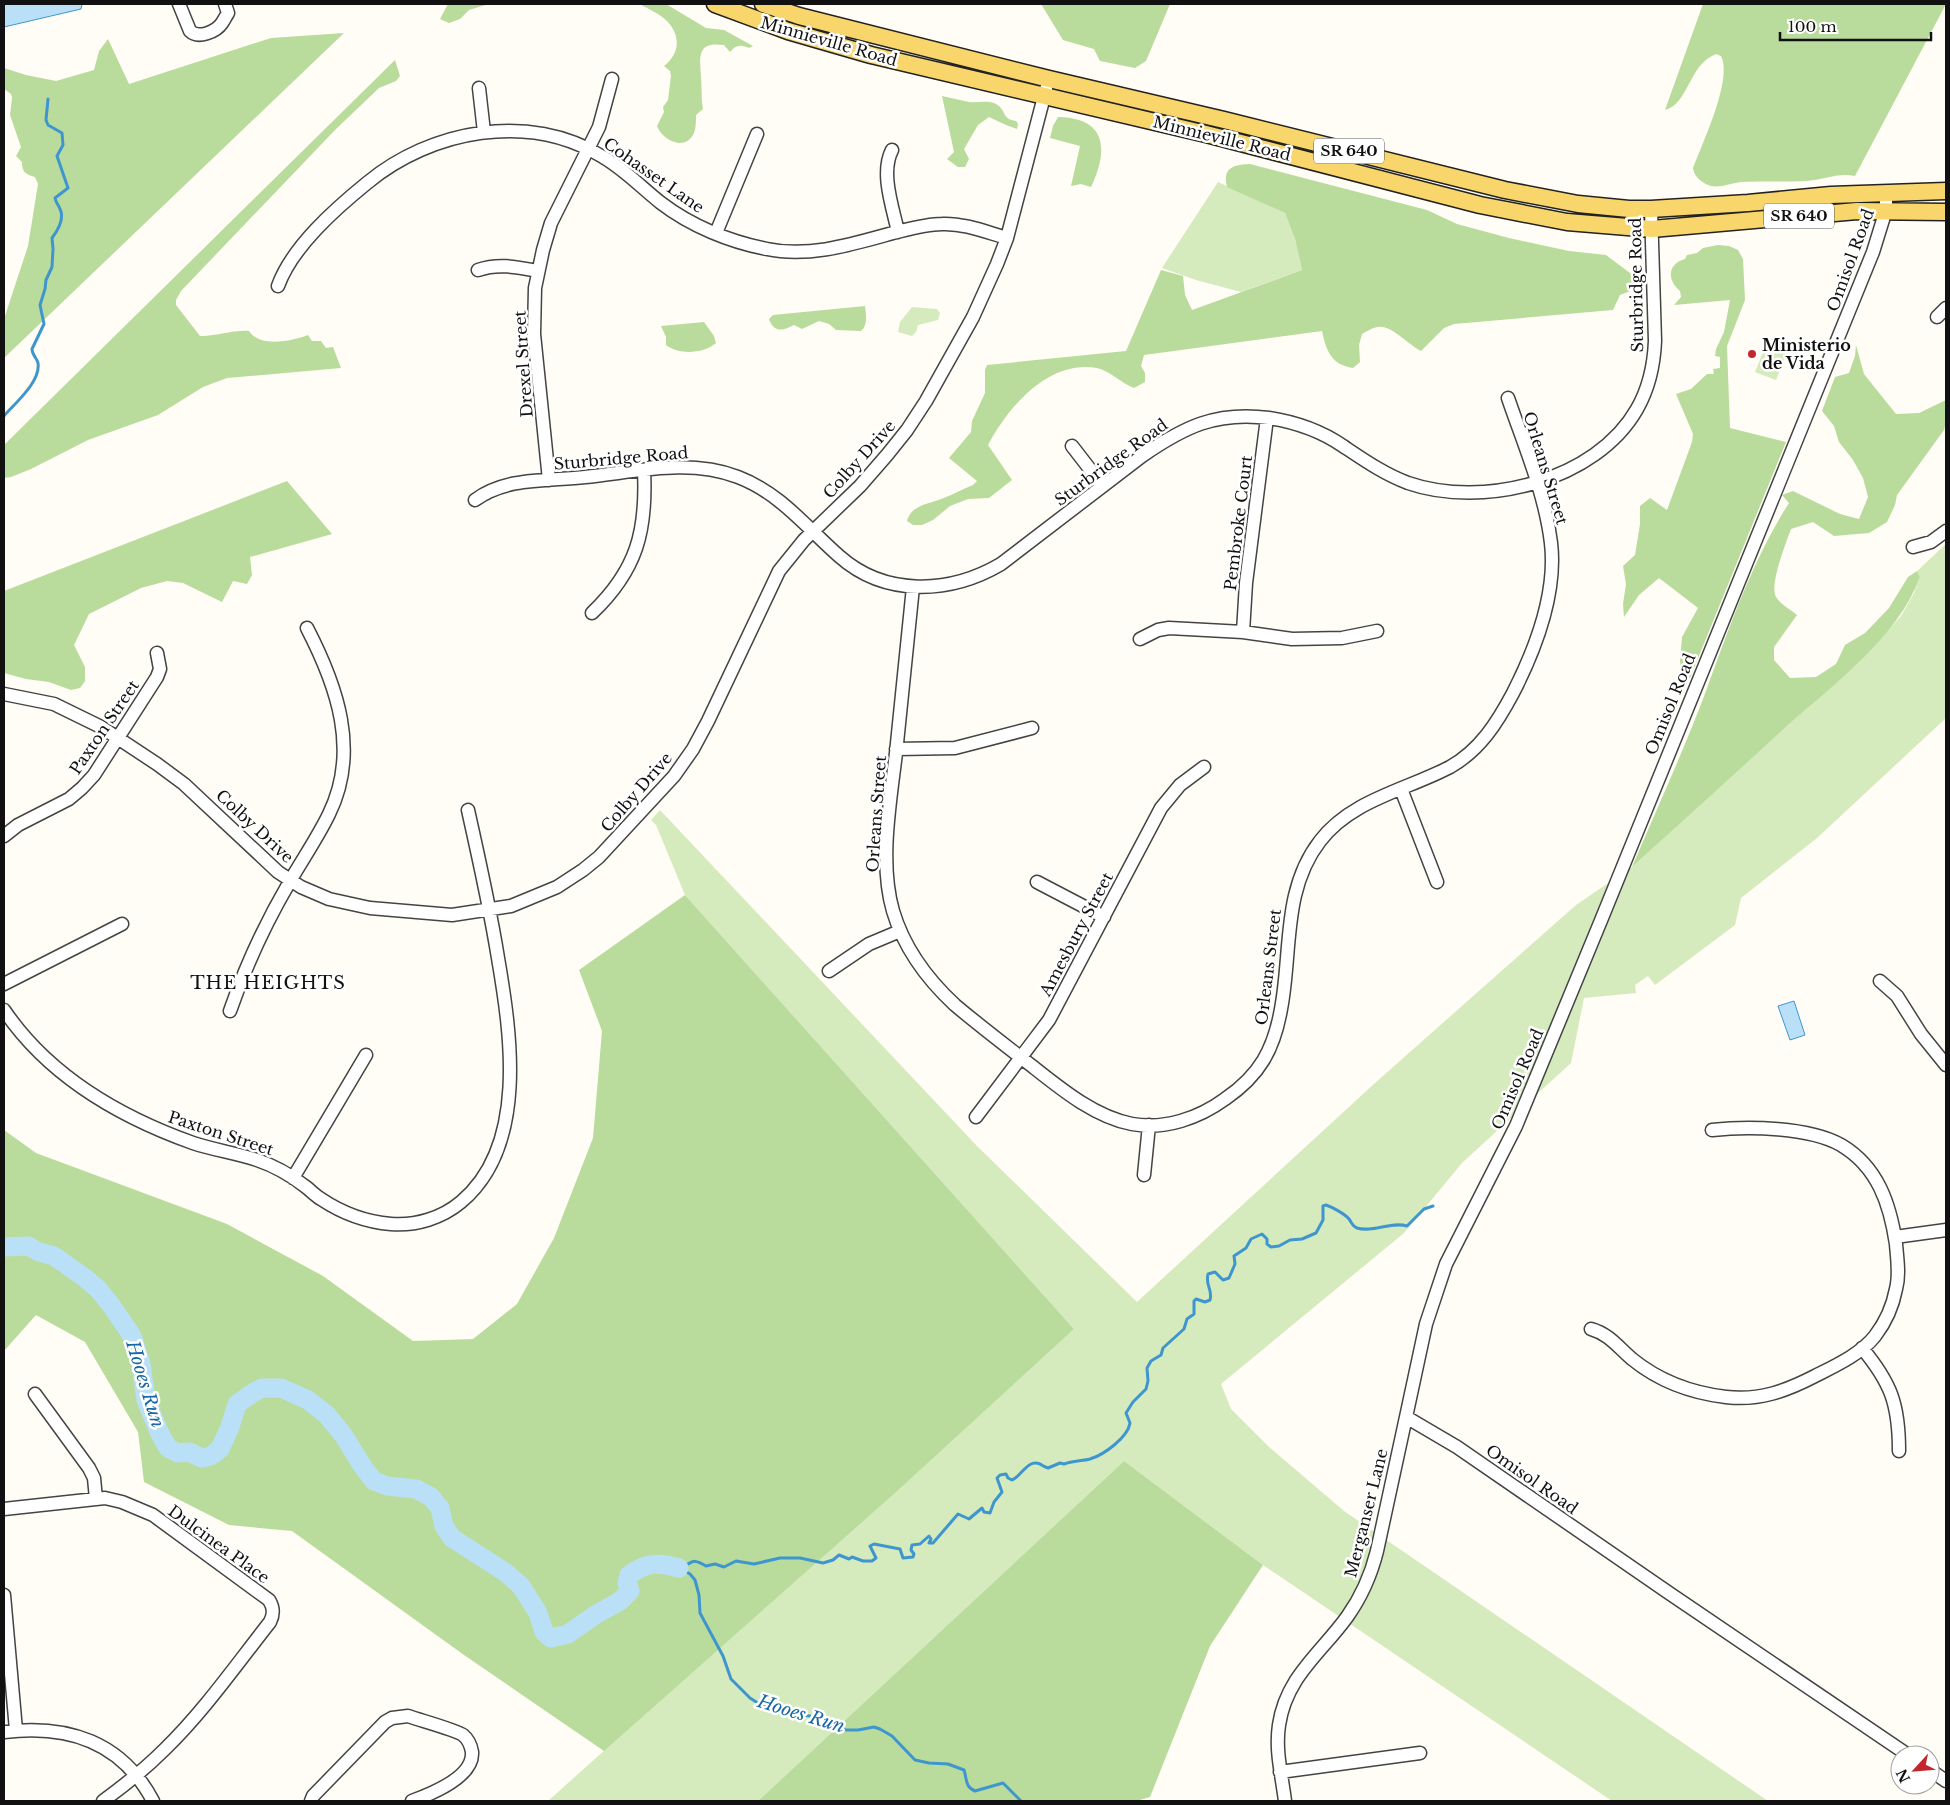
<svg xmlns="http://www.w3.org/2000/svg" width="1950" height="1805" viewBox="0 0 1950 1805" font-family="'Libre Baskerville',serif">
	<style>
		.green { fill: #d5ebbd }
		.forest { fill: #b9dc9c }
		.water { fill: #b9e0f7; stroke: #3f96cf }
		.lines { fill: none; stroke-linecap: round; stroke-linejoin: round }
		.stream { stroke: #3f96cf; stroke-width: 3 }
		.river { stroke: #b9e0f7; stroke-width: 19 }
		.minor-casing { stroke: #444; stroke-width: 15 }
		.major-casing { stroke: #222; stroke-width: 19 }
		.minor { stroke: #fff; stroke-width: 12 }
		.major { stroke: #f9d66b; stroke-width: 16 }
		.poi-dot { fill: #c4262e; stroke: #fff; stroke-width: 2 }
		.labels { text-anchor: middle; stroke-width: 5; stroke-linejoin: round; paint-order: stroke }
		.shield { fill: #fff; stroke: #585858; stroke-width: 1 }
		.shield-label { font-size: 15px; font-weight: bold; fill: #111 }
		.street-label { font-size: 16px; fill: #111; stroke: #fff }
		.poi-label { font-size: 16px; font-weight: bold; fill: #111; stroke: #fff; text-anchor: start }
		.neighbourhood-label { font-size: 18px; letter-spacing: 1px; fill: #111; stroke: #fff }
		.water-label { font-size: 18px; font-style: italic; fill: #1768a6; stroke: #fff }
	</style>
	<rect width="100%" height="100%" fill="#fffdf5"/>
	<path class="green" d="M 1218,182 L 1285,213 L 1295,239 L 1302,270 L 1241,292 L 1196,280 L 1162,268 Z
		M 912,307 L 937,309 L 940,313 L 938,320 L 918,325 L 916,332 L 912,336 L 898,332 L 900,322 Z
		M 1766,345 L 1787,353 L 1776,380 L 1755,372 Z
		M 1946,544 L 1946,718 L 1817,838 L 1741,898 L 1735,925 L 1655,985 L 1648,976 L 1635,985 L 1636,993 L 1584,998 L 1571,1063 L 1462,1163 L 1404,1233 L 1221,1384 L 1231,1409 L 1269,1447 L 1344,1511 L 1768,1801 L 1612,1801 L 1263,1565 L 1124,1461 L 758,1801 L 548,1801 L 1074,1329 L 685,895 L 656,825 L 651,820 L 660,810 L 977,1146 L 1137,1302 L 1375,1083 L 1576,905 L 1632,867 L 1862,658 L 1901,616 L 1914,593 L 1920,577 L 1917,571 Z"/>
	<path class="forest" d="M 448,4 L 489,4 L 469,10 L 460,19 L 449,23 L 440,19 Z
		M 640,4 L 666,4 L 706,28 L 724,30 L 753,46 L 749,48 C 740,44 736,45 730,52 L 724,45 C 696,41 700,57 701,78 C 702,88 701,98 703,109 L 696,115 C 696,122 696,130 693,135 C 684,151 662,140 657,126 L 664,112 L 663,107 L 668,100 L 671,76 L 670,71 L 664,66 C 680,53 681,36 667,21 C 660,14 648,9 640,4 Z
		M 1039,4 L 1170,4 L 1146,61 L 1135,68 L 1100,61 L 1094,49 L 1063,40 L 1041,4 Z
		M 1703,4 L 1946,4 L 1855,176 C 1839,172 1823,180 1806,181 C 1785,182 1763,181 1741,182 C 1732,183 1720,188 1711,186 C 1702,183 1694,177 1693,168 C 1702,144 1733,79 1721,56 L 1716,54 C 1688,65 1689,104 1665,110 Z
		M 344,33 L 4,358 L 4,319 L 28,246 L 38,184 L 35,177 C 25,174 22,172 22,162 L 16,156 L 21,147 L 10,115 L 12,98 L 11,94 L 4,89 L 4,68 L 26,75 L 56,81 L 94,70 L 99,51 L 108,39 L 129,84 L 271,38 Z
		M 395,60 L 400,76 L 396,81 L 379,88 L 335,130 L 181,291 L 176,300 L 176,305 L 200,336 C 215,336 238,329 249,331 C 260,348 292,341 308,335 L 312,341 L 321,341 L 326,348 L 333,347 L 341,368 L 227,378 L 203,387 L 158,415 L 88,440 L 31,469 L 11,477 L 4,478 L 4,445 Z
		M 942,96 C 951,98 960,100 969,102 C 979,103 988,100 996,104 C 1007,110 1001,119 1016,121 L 1018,124 L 1017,129 L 1006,125 L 989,117 L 978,125 L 964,149 L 969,159 L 965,167 L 958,167 L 947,159 L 954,152 Z
		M 1058,117 C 1108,118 1108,151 1091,187 L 1081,184 L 1071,186 L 1080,146 L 1050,138 L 1053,126 Z
		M 1250,164 L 1427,210 L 1457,224 L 1509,238 L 1569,251 L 1606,255 L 1634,276 L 1637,283 L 1633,290 L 1620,295 L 1613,310 L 1454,324 L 1444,328 L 1421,351 C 1409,345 1394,328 1382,327 C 1375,326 1368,331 1362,334 L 1359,345 L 1360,362 L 1353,368 C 1331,365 1326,350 1322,331 L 1144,355 L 1141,366 L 1145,373 L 1145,382 L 1134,388 C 1121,383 1110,371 1097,368 C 1049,359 1008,407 988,445 L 1012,480 L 989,498 L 968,499 L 950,506 L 933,520 L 922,525 L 913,525 L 907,521 C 911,505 929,504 941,499 C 952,495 963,489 973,485 L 977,481 L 949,458 L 971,432 L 972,421 L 985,393 L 985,370 L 987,365 L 1126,351 L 1161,270 L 1183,276 L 1185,295 L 1192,310 L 1302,270 L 1295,239 L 1285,213 L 1227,187 C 1222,167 1234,165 1250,164 Z
		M 1718,245 L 1729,246 L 1738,250 L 1743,259 L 1745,300 L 1727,346 L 1730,428 L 1786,442 L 1690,678 L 1682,675 L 1680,661 L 1682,637 L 1698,608 L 1659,578 L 1639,595 L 1624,617 L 1623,604 L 1626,584 L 1623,566 L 1635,555 L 1640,524 L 1640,506 L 1650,498 L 1667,510 L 1692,442 L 1693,434 L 1676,394 L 1691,389 L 1707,374 L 1714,374 L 1713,369 L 1720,368 L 1720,357 L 1715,356 L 1716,349 L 1724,332 L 1730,300 L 1674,305 L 1681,297 L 1680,291 C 1667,280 1667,264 1685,259 L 1687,255 L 1697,253 L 1703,248 Z
		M 865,306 C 866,315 868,325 861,331 L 836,330 L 829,324 L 819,321 L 802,329 L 794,325 C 783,331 774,333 769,319 L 773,315 Z
		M 704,322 L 714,336 L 716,343 C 703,354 679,355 666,345 L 666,337 L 661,326 Z
		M 1856,345 L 1864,374 L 1896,414 L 1919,413 L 1946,400 L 1946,422 L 1944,430 L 1897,495 L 1895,505 L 1887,522 L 1869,533 L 1834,536 L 1813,522 L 1791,529 C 1786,543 1769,585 1776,597 C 1780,604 1791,610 1797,615 L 1774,647 L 1774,660 L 1790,678 L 1816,677 L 1836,664 L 1845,645 L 1865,633 L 1889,608 L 1908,577 L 1917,571 L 1920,577 C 1898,637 1834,684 1787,726 C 1736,773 1684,820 1632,867 C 1657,808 1684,750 1706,691 C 1730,626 1752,561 1789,503 L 1782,495 L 1793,491 L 1840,514 L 1859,519 L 1868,497 L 1863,478 L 1853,460 L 1839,442 L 1834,426 L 1822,411 L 1835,377 L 1849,373 L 1855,356 Z
		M 287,481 L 332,534 L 250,557 L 252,575 L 247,584 L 233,581 L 222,602 L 183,583 L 167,581 L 141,588 L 89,614 L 74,645 L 85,667 L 85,681 L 80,688 L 71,690 L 49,682 L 26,679 L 4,673 L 4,591 Z
		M 685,895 L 1074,1329 L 896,1492 L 604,1751 L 464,1655 L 292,1531 L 229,1525 L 144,1482 L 138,1432 L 85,1342 L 36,1315 L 4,1351 L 4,1130 L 36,1153 L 227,1224 L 323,1276 L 413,1341 L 473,1339 L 517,1304 L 554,1238 L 593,1138 L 602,1031 L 579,970 Z
		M 1124,1461 L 1263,1565 L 1210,1646 L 1150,1797 L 1136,1801 L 758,1801 Z"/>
	<path class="water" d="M 4,4 L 82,4 L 81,9 L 4,27 Z
		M 1794,1001 L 1805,1035 L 1790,1040 L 1778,1006 Z"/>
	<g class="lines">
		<path class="stream" d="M 4,416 C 14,404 41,382 38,363 C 37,358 32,355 32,349 L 44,324 L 40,305 L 45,289 L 46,280 L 52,267 L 53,249 L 52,238 C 58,230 65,219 60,209 C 58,204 56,203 55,198 L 68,188 L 57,156 L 63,145 L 62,133 L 48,125 L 46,120 L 48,99
			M 679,1568 C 694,1563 691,1557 706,1566 L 715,1564 L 724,1567 L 736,1561 L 754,1564 L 780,1558 L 800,1558 L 823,1563 L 833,1560 L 839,1555 L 849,1559 L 852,1557 L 863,1561 L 872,1561 L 876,1558 L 870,1546 L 874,1544 L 900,1549 L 903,1558 L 913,1557 L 914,1554 L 911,1550 L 912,1545 L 920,1544 L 929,1536 L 931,1539 L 929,1543 L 933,1543 L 958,1514 L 969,1519 L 982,1508 L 984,1512 L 990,1513 L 994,1502 L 1002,1492 L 997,1478 L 1000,1475 L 1006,1474 L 1008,1478 L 1012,1480 C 1022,1476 1027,1459 1040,1464 C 1043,1466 1045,1467 1048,1468 L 1060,1463 L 1064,1464 C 1072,1461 1082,1461 1090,1459 C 1104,1455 1128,1437 1130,1423 L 1126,1413 L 1133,1402 L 1146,1389 L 1148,1381 L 1147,1368 L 1151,1361 L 1161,1355 L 1163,1348 L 1184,1329 L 1187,1319 L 1194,1314 L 1194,1301 L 1196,1299 L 1205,1302 L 1210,1300 C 1213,1289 1205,1286 1208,1274 L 1215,1272 L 1223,1280 L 1229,1278 L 1235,1264 L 1234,1256 L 1246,1248 L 1251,1239 L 1262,1234 L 1267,1239 L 1267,1244 L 1271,1247 L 1279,1246 L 1290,1240 L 1302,1239 L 1316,1233 L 1323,1220 L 1323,1206 L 1326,1205 C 1332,1207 1345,1214 1349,1219 C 1352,1223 1352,1226 1357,1228 C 1373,1233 1391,1221 1407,1226 L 1424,1209 L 1433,1206
			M 680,1568 L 690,1574 L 695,1580 L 699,1595 L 700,1613 L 723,1656 L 731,1679 L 750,1698 L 761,1705 L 786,1712 L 821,1718 L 846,1730 L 858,1730 L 874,1727 L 880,1729 L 892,1736 L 915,1760 L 929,1763 L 948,1764 L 964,1770 C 967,1779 965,1787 975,1791 L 1003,1783 L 1021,1801"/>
		<path class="river" d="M 4,1247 L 28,1246 L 39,1252 L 54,1256 L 85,1278 L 98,1289 L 111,1305 L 132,1336 L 141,1364 L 146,1400 L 160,1434 L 168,1448 L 178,1453 L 189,1452 L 202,1458 L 211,1456 L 220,1449 L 230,1427 L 237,1404 L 254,1392 L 262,1388 L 281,1388 L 308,1400 L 327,1415 L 344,1436 L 363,1467 L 374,1481 L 387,1486 L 416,1489 L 431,1497 L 440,1508 L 444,1526 L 452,1538 L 505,1572 L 521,1586 L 538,1613 L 544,1632 L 551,1638 L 568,1634 L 595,1615 L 620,1601 L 630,1591 L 627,1583 L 629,1575 C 647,1562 658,1562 679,1568"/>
		<g class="minor-casing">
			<path id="minor" d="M 179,4 L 190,31 C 198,39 216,32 222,23 C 224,20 226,16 228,13 L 225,4
				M 479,88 L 484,132
				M 892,150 C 880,173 893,208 898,232
				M 1886,192 L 1886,210 L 1873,252 L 1602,918 L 1516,1126 L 1446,1264 L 1426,1324 L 1406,1417 L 1457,1447 L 1669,1593 L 1908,1755
				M 716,233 L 757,134
				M 478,270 C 498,263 517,267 538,271
				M 278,286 C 292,247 335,209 367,183 C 431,130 529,111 603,157 C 624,169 642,188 661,203 C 691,226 730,242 767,249 C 809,258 853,244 893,233 C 909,229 926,224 942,224 C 964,223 986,232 1007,238
				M 1937,317 L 1946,308
				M 1072,446 L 1103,486
				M 549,480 L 534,334 L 535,288 L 543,250 L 551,223 L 599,127 L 612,79
				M 475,500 C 506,477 548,481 585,477 C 636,472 688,458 738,477 C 780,493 806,527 839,556 C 885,597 950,594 1001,564 L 1142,456 C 1184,427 1216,411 1269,418 C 1295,422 1321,431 1343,446 C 1364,460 1384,474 1408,483 C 1483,509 1596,481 1637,409 C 1649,388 1654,365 1655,341 L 1651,209
				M 1913,547 L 1931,542 L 1946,531
				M 913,587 C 907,642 902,698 896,753 C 890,803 879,863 893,911 C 904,948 927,979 955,1005 C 980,1026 1006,1046 1032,1066 C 1061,1089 1095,1117 1132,1124 C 1165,1130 1199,1118 1225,1099 C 1260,1075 1274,1049 1281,1009 C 1292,952 1282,890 1320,841 C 1351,800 1406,790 1450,767 C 1480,750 1497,723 1513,693 C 1536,648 1557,594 1551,543 C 1545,493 1524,445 1508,398
				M 592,613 C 637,570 647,531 644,470
				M 1243,632 L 1246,583 L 1267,418
				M 1140,639 L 1158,630 L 1169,628 L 1243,632 L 1292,639 L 1342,638 L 1377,631
				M 4,694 L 54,704 L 101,727 L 157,764 L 184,784 L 278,872 L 301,887 L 329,899 L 370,908 L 452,915 L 511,906 L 557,887 L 583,870 L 599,857 L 674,776 L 693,749 L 708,721 L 779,571 L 804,540 L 860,486 L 887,455 L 907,430 L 926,401 L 973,317 L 997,264 L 1007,238 L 1046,89
				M 896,749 L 955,748 L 1032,728
				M 1401,789 L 1437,882
				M 4,836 L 18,825 L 69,799 L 82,788 L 94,775 L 157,677 L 160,669 L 157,653
				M 1037,882 L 1104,917
				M 829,971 L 869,944 L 900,931
				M 1880,981 L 1897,996 L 1921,1034 L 1946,1065
				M 4,984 L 122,924
				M 4,1010 C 48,1075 120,1117 193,1143 C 214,1150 236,1153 257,1160 C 275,1166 292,1176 306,1187 C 311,1191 316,1196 321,1199 C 342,1213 366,1222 391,1224 C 416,1226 442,1218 461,1202 C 528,1146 511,1034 498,958 C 490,908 479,859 468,810
				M 230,1011 C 246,965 265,924 289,883 C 302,860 318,837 329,814 C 360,751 337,686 307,628
				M 976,1117 L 1049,1020 L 1161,808 L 1180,785 L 1204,767
				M 1144,1175 L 1149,1125
				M 293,1178 L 366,1055
				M 1895,1237 L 1946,1230
				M 1591,1329 C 1609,1334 1618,1347 1632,1359 C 1659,1381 1692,1393 1726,1397 C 1759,1401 1786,1391 1815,1376 C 1835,1366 1861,1354 1875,1336 C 1885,1323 1893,1305 1896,1289 C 1900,1274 1897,1258 1896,1244 C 1890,1204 1878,1167 1841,1145 C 1809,1127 1748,1126 1712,1130
				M 1862,1348 C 1891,1383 1899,1404 1899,1451
				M 35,1394 L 89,1468 L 94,1478 L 96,1499
				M 4,1509 L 105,1498 L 122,1502 L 153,1515 L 269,1600 C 274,1608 274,1614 270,1622 C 236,1665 204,1711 165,1749 C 146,1768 125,1785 103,1801
				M 4,1595 L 16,1730
				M 4,1732 C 68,1724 122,1742 153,1801
				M 1930,1770 L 1946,1781
				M 1280,1772 L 1420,1753
				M 311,1801 L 313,1796 L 385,1722 L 392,1718 L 408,1716 C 419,1720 456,1730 463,1735 C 468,1739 471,1746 472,1752 C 474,1777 431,1794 412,1801
				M 1285,1801 C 1282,1776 1275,1751 1279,1725 C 1286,1677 1321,1653 1347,1617 C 1362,1596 1371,1575 1377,1551 L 1406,1417"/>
		</g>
		<g class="major-casing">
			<path id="major" d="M 715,4 L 788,31 L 871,55 L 1206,134 L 1480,205 L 1567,222 L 1652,229 L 1857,211 L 1946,212
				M 763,4 L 799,16 L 1049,79 L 1224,120 L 1505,190 L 1578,204 L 1629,209 L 1651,209 L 1748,203 L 1831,195 L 1946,191"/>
		</g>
		<use href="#minor" class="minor"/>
		<use href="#major" class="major"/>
	</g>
	<circle class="poi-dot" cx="1752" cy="354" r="5"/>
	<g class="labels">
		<g class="shield">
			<rect x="1314" y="138.5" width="70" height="25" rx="4"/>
			<rect x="1764" y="203.5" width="70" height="25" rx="4"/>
		</g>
		<g class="shield-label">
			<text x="1349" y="156">SR 640</text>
			<text x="1799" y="221">SR 640</text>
		</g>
		<g class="street-label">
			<text transform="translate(829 41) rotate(16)" y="6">Minnieville Road</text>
			<text transform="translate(1222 138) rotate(14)" y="6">Minnieville Road</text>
			<text transform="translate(654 175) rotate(35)" y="6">Cohasset Lane</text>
			<text transform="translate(1850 260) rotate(-70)" y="6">Omisol Road</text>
			<text transform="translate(1636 285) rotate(-91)" y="6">Sturbridge Road</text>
			<text transform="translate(523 364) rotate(-94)" y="6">Drexel Street</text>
			<text transform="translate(621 458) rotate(-5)" y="6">Sturbridge Road</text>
			<text transform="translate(859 459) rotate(-48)" y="6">Colby Drive</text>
			<text transform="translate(1111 462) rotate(-36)" y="6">Sturbridge Road</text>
			<text transform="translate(1546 468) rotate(73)" y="6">Orleans Street</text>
			<text transform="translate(1238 523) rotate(-83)" y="6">Pembroke Court</text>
			<text transform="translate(1670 704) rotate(-68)" y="6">Omisol Road</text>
			<text transform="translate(104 727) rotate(-56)" y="6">Paxton Street</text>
			<text transform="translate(636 792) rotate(-49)" y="6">Colby Drive</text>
			<text transform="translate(876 814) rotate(-86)" y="6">Orleans Street</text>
			<text transform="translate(255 826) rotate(43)" y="6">Colby Drive</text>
			<text transform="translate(1076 934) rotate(-62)" y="6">Amesbury Street</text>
			<text transform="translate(1268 967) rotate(-83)" y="6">Orleans Street</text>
			<text transform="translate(1517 1079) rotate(-67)" y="6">Omisol Road</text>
			<text transform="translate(221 1133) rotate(18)" y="6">Paxton Street</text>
			<text transform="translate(1532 1479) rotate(35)" y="6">Omisol Road</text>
			<text transform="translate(1366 1513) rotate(-76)" y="6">Merganser Lane</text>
			<text transform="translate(219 1544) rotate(36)" y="6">Dulcinea Place</text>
		</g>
		<g class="poi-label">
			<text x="1762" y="351">Ministerio<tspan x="1762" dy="18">de Vida</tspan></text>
		</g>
		<g class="neighbourhood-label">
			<text x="268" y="989">THE HEIGHTS</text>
		</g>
		<g class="water-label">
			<text transform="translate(145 1384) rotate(73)" y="6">Hooes Run</text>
			<text transform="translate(801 1714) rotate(17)" y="6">Hooes Run</text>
		</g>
	</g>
	<rect width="1950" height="1805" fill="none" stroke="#111111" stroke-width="10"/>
	<g transform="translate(1915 1770) rotate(244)"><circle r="24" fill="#ffffff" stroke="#a0a0a0"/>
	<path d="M0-4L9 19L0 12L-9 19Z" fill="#c4262e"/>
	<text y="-8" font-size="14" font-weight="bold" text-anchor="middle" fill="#111111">N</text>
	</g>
	<path d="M1780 32v8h151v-8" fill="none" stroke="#111111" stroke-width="2.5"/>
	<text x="1788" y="32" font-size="15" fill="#111111" stroke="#ffffff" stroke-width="4" paint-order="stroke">100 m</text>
</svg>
